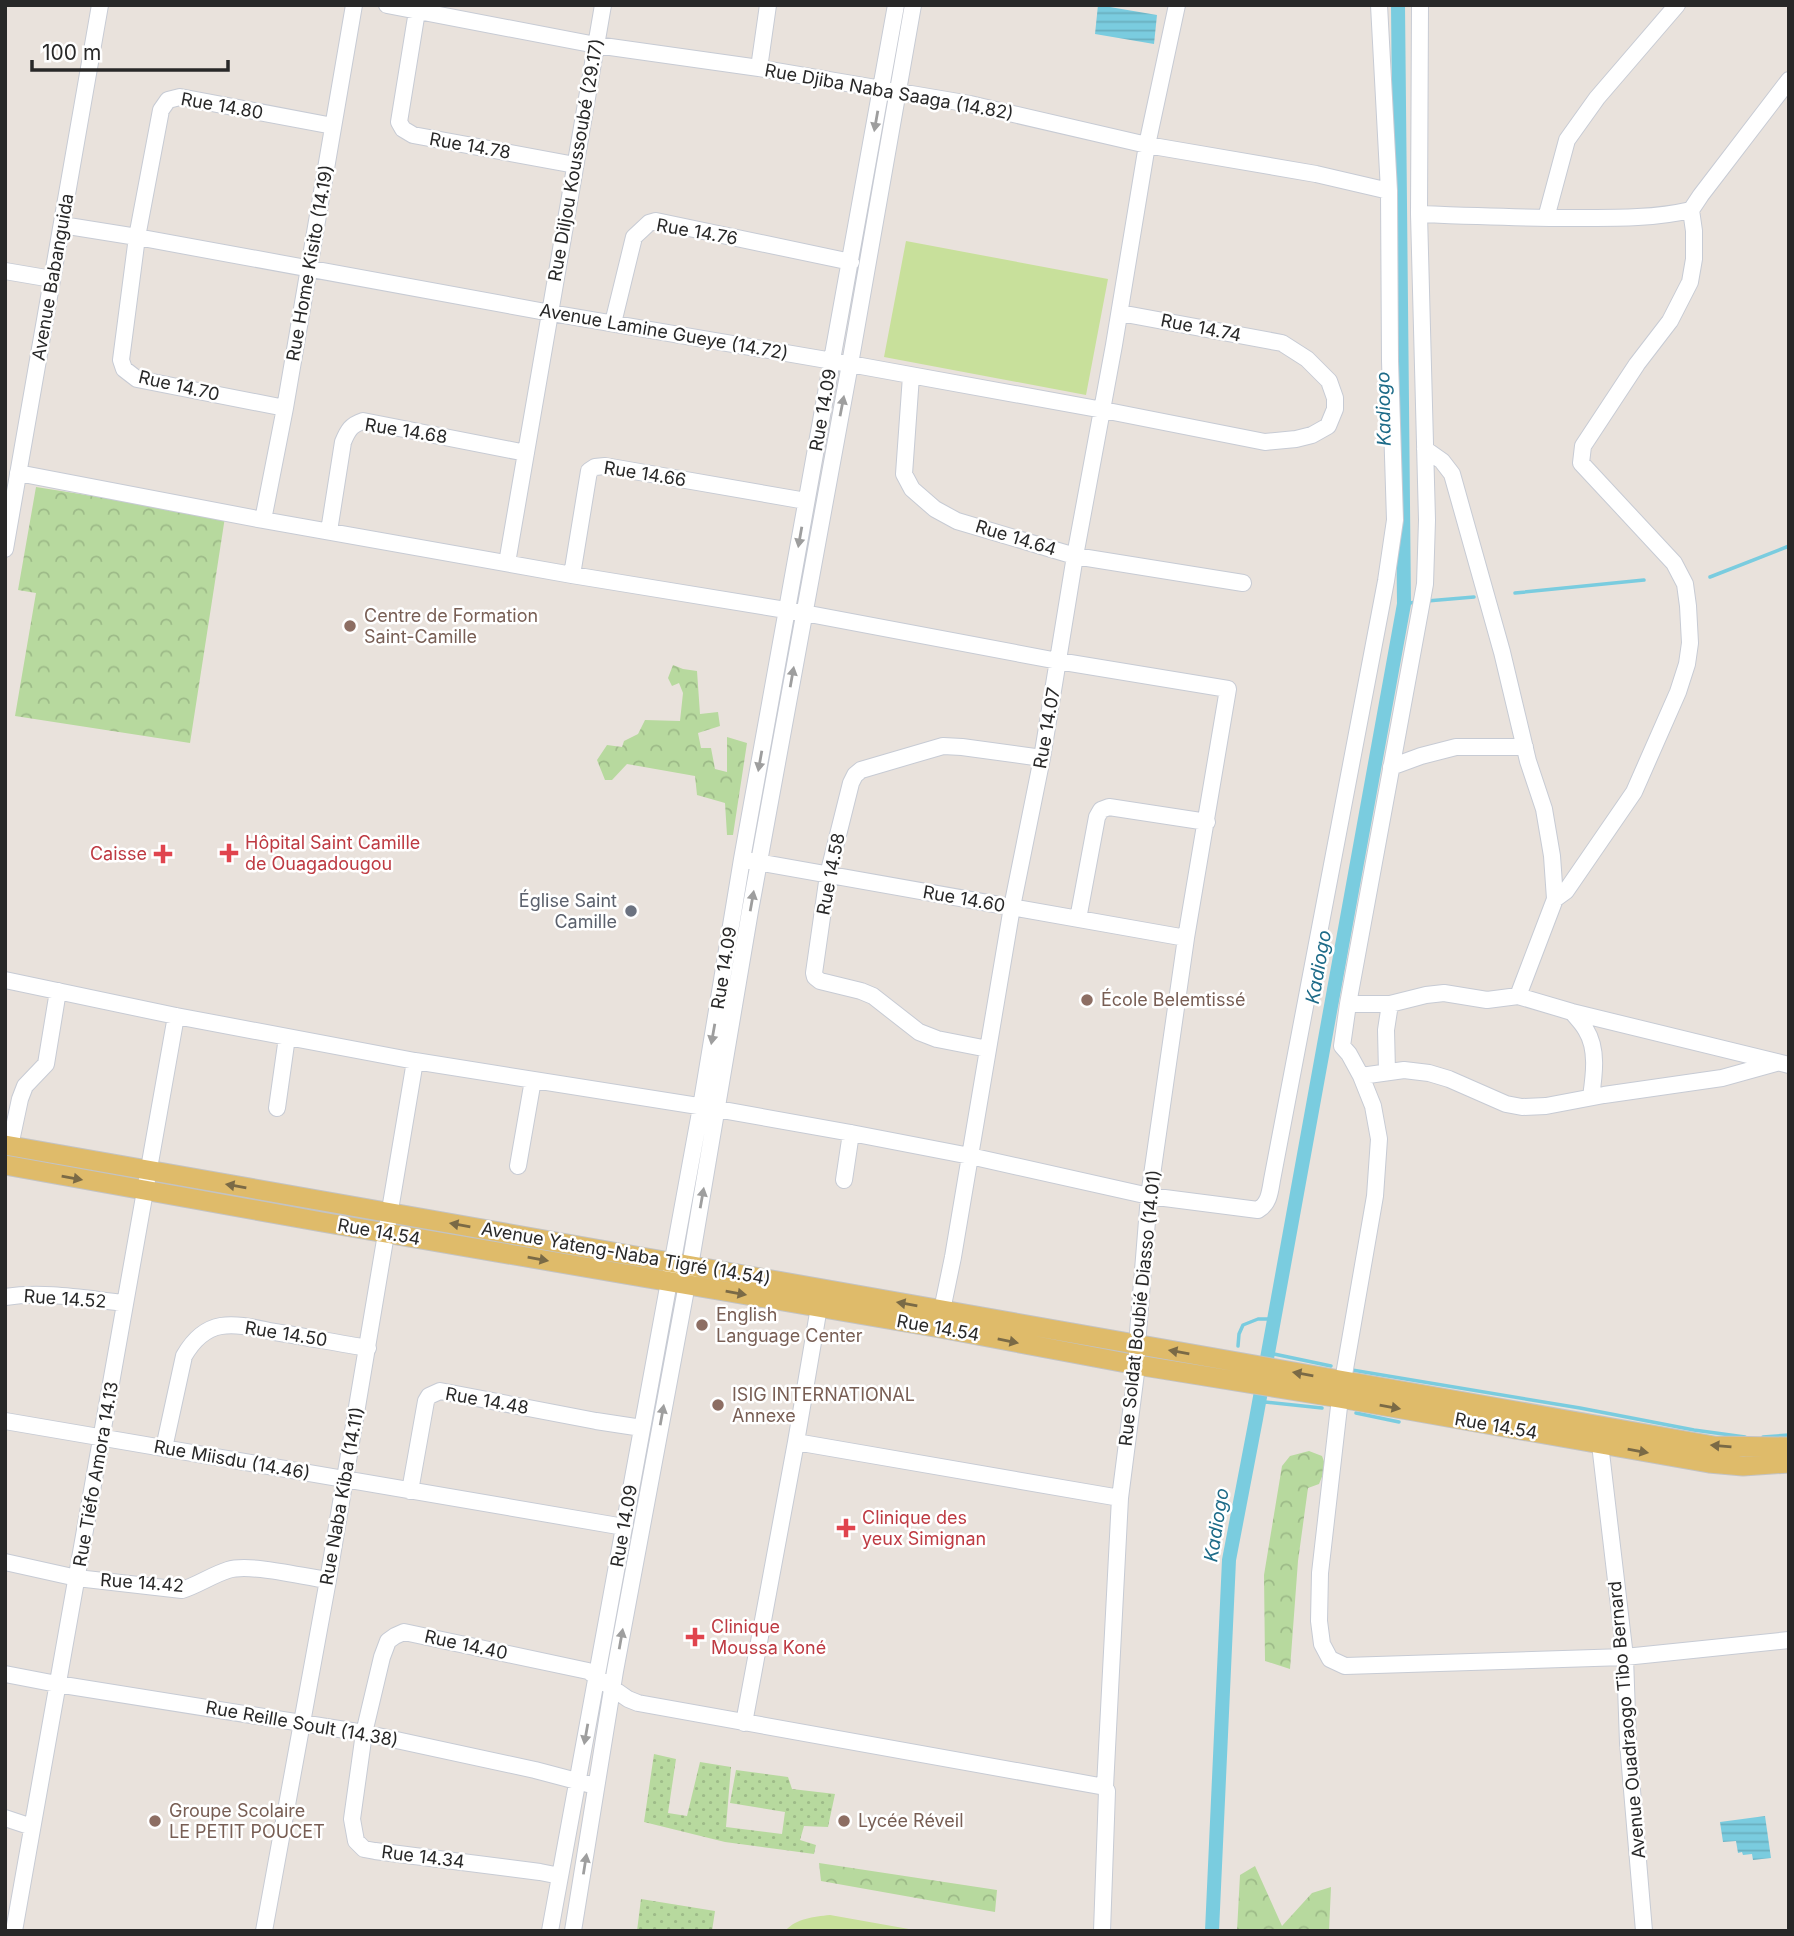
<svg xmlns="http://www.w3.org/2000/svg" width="1794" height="1936" viewBox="0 0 1794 1936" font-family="Inter,sans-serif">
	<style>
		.grass { fill: url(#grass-dots) }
		.forest { fill: url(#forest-crowns) }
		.pitch { fill: #c8e09b }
		.water { fill: url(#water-rules) }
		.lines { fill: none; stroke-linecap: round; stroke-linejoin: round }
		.stream { stroke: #7accdf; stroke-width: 3.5 }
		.canal { stroke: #7accdf; stroke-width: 14 }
		.minor-casing { stroke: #c7cbd4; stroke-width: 18 }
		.major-casing { stroke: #c3c3c3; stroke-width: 21 }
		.minor { stroke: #fff; stroke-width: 16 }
		.major { stroke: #dfbb6a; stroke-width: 19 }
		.oneway { fill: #9e9e9e }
		.oneway2 { fill: #7a6a46 }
		.education-dot { fill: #8d6e63; stroke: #fff; stroke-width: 2.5 }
		.health-dot { fill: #e0444e; stroke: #fff; stroke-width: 2.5 }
		.worship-dot { fill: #6b7280; stroke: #fff; stroke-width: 2.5 }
		.labels { text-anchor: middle; stroke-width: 5; stroke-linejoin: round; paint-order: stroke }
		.street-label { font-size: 18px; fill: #282828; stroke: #fff }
		.education-label { font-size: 18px; fill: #785e54; stroke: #fff; text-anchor: start }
		.health-label { font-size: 18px; fill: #be3a42; stroke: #fff; text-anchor: start }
		.worship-label { font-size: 18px; fill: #5b616d; stroke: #fff; text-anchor: end }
		.water-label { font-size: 19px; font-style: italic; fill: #1d6b88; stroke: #fff }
	</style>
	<defs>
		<pattern id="grass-dots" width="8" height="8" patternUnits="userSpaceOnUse" patternTransform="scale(1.75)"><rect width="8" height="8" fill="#b7d99e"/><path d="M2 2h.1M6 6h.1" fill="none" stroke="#9dba88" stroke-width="1.8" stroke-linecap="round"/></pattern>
		<pattern id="forest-crowns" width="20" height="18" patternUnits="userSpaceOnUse" patternTransform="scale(1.75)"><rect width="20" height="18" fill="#b7d99e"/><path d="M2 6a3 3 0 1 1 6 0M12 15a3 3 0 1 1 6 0" fill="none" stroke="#9dba88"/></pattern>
		<pattern id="water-rules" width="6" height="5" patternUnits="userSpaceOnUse" patternTransform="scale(1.75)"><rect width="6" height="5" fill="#7accdf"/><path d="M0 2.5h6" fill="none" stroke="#6aafbf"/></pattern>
	</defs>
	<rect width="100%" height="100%" fill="#e9e2dc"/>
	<path class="grass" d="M 654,1754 L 676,1759 L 668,1813 L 687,1816 L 700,1762 L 731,1767 L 726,1827 L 782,1834 L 785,1812 L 730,1803 L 736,1770 L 788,1777 L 792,1789 L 835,1794 L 828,1827 L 804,1826 L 800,1840 L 816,1845 L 814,1854 L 725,1842 L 644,1822 Z
		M 641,1899 L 715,1911 L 712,1931 L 637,1931 Z"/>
	<path class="forest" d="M 36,487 L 225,517 L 190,743 L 15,716 L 36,593 L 18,590 Z
		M 673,665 L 683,669 L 697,671 L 700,714 L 718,712 L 720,726 L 698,733 L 701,748 L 711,748 L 715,769 L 727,772 L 727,737 L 747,743 L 733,835 L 727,835 L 725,803 L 697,795 L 695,776 L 627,764 L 612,780 L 605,780 L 597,760 L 607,745 L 622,747 L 624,741 L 638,734 L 645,720 L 680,721 L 683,693 L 679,683 L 672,686 L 668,678 Z
		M 1309,1451 L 1322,1456 L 1326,1467 L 1319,1484 L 1308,1488 L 1298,1561 L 1290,1669 L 1265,1661 L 1264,1575 L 1282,1466 L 1290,1456 Z
		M 819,1863 L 997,1890 L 995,1912 L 821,1881 Z
		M 1255,1866 L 1282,1926 L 1312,1893 L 1331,1887 L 1329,1931 L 1237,1931 L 1240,1875 Z"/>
	<path class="pitch" d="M 906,241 L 1108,279 L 1086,395 L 884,357 Z
		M 830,1915 L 920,1931 L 785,1931 C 797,1918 813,1917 830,1915 Z"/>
	<path class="water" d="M 1098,5 L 1157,15 L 1154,44 L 1095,34 Z
		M 1765,1816 L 1771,1858 L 1753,1860 L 1752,1854 L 1743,1855 L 1742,1852 L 1738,1853 L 1736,1841 L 1723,1842 L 1720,1822 Z"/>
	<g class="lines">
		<path class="stream" d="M 1710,577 L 1789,546
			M 1515,593 L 1644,580
			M 1427,601 L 1474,597
			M 1404,604 L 1416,602
			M 1238,1346 L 1239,1334 L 1243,1325 L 1258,1319 L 1275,1319
			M 1269,1349 L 1274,1354 L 1331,1366
			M 1352,1370 L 1580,1408 L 1694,1430 L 1745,1437
			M 1259,1406 L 1265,1402 L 1322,1408
			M 1356,1413 L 1399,1422
			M 1763,1437 L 1789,1435"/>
		<path class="canal" d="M 1212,1931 L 1229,1560 L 1256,1419 L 1404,604 L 1398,5"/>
		<g class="minor-casing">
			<path id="minor" d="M 387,5 L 596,45 L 759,68 L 970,104 L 1147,145 L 1316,174 L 1389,191
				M 1420,5 L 1419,214 L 1427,520 L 1425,584 L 1348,1004 L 1342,1046 L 1349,1054 L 1361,1076 L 1373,1106 L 1379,1139 L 1375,1196 L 1340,1398 L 1320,1573 L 1319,1621 L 1322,1644 L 1330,1659 L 1345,1666 L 1625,1657 L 1789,1640
				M 417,11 L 399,122 L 403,129 L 413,135 L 575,165
				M 759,68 L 768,5
				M 1419,214 C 1470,216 1521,218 1572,218 C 1613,218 1652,219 1691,210
				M 1546,218 L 1567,140 L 1597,98 L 1677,5
				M 62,225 L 137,237 L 551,313 L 850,364 L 1103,410 L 1265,442 L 1296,439 L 1312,435 L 1328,426 L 1335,409 L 1335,398 L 1329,381 L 1307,359 L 1282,343 L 1120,313
				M 5,271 L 52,279
				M 613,323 L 634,237 L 649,223 L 656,221 L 851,262
				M 911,376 L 904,474 L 912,489 L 935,509 L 957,521 L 1075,556 L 1243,583
				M 285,408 L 137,379 L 124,369 L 121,360 L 137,237 L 161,110 L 168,100 L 180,97 L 333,126
				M 1425,449 L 1442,461 L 1452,474 L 1502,652 L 1528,761 L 1544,809 L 1552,856 L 1555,899 L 1518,996
				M 18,473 L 263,520 L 572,575 L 804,613 L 1058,661 L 1228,689 L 1186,938 L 1149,1196 L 1137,1345 L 1137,1365 L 1120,1498 L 1105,1787 L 1107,1791 L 1102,1931
				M 263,520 L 285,408 L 354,5
				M 329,531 L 343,442 C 348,430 351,425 363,421 L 526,453
				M 5,549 L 100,5
				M 507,563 L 603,5
				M 572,575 L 589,471 L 595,467 L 605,466 L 806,501
				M 1391,767 L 1421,756 L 1456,747 L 1525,747
				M 751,861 L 1186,938
				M 1555,899 L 1566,891 L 1634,792 L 1678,692 L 1687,664 L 1690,643 L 1688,606 L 1685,584 L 1674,563 L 1581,463 L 1583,446 L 1637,364 L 1670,321 L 1690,282 L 1694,259 L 1694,231 L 1691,210 L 1701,195 L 1789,80
				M 1078,919 L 1097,817 L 1101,810 L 1109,807 L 1207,822
				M 5,980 L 176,1016 L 415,1061 L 717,1109 L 851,1133 L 970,1156 L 1149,1196 L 1258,1210 C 1269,1204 1270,1192 1272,1180 L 1386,581 L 1395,520 L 1390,361 L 1389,191 L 1379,5
				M 1348,1004 L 1390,1004 L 1426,995 L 1444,993 L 1487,1000 L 1518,996 L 1572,1012 L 1789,1065
				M 1572,1012 C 1577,1018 1583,1024 1586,1030 C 1598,1049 1594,1076 1591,1097
				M 988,1049 L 937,1039 L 919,1032 L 873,996 L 861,991 L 820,981 L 815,977 L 814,973 L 828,875 L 851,783 L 855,775 L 861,770 L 943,746 L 962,747 L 1042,758
				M 1387,1072 L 1386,1030 L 1390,1004
				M 1361,1076 L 1404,1070 L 1429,1073 L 1449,1079 L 1506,1104 L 1522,1107 L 1546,1106 L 1604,1095 L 1722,1078 L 1776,1063
				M 277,1108 L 287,1037
				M 10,1146 L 20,1099 L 25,1086 L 46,1064 L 58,991
				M 518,1166 L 533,1080
				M 844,1180 L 851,1133
				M 5,1297 C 45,1291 86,1299 125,1303
				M 942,1310 L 953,1257 L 1012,907 L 1042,758 L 1075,556 L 1114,345 L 1147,145 L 1177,5
				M 5,1421 L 624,1527
				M 1602,1435 L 1600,1444 L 1625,1657 L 1628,1743 L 1644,1931
				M 796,1442 L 1120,1498
				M 164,1448 L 184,1356 C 192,1342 204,1329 221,1326 C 238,1323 259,1329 275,1332 C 306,1337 337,1343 368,1348
				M 410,1491 L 426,1401 L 429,1396 L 440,1391 L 596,1421 L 642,1428
				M 5,1562 L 77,1578 L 182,1590 C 198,1585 212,1575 228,1570 C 250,1563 303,1577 328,1580
				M 5,1674 L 57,1684 L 364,1733 L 535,1770 L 588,1784
				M 744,1723 L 796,1442 L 819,1307
				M 5,1818 L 32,1827
				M 560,1876 L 540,1872 L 375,1851 L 364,1849 L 356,1841 L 352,1819 L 364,1733 L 382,1657 L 388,1641 L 395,1636 L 404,1632 L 588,1671 L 628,1699 L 638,1703 L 1105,1787
				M 14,1931 C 69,1626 123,1321 176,1016
				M 264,1931 L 328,1580 L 415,1061
				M 550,1931 L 701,1107 L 742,859 L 896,5
				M 573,1931 L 615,1671 L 687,1284 L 750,911 L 850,364 L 913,5"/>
		</g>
		<g class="major-casing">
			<path id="major" d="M 5,1145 L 1714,1446 L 1789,1447
				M 5,1165 L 322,1222 L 940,1328 L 1137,1365 L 1340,1398 L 1709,1463 L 1743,1466 L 1789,1463"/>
		</g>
		<use href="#minor" class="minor"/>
		<use href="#major" class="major"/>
	</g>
	<defs><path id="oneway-solid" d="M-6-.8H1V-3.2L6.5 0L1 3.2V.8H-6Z" transform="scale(1.75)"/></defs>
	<g class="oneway">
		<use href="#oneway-solid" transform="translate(876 121) rotate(100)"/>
		<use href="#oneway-solid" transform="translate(842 406) rotate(-79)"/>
		<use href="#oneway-solid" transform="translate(800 537) rotate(100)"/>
		<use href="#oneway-solid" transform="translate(792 677) rotate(-80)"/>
		<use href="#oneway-solid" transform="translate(760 761) rotate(100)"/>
		<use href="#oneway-solid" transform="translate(752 901) rotate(-80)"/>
		<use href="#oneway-solid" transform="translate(713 1034) rotate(100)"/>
		<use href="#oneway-solid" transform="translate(702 1198) rotate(-80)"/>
		<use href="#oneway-solid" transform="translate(662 1415) rotate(-80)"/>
		<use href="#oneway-solid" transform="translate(621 1639) rotate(-80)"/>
		<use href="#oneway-solid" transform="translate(586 1734) rotate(100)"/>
		<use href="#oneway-solid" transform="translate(585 1864) rotate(-81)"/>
	</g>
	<g class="oneway2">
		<use href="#oneway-solid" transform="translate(72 1178) rotate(10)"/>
		<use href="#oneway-solid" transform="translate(236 1186) rotate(-170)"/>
		<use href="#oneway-solid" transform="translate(460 1225) rotate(-170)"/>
		<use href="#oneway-solid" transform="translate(538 1259) rotate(10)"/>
		<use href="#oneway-solid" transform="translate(736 1293) rotate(10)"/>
		<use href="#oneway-solid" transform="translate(907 1304) rotate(-170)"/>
		<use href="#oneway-solid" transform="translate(1008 1341) rotate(11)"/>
		<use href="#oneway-solid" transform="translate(1179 1352) rotate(-170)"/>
		<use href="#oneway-solid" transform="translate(1303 1374) rotate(-170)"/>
		<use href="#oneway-solid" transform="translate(1390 1407) rotate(10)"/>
		<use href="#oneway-solid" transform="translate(1721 1446) rotate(-175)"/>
		<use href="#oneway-solid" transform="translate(1638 1451) rotate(10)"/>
	</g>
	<g class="education-dot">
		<circle cx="350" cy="626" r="7"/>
		<circle cx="1087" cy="1000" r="7"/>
		<circle cx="702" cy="1325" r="7"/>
		<circle cx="718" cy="1405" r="7"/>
		<circle cx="155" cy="1821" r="7"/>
		<circle cx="844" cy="1821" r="7"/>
	</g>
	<g class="health-dot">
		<path d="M225.5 842.5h7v7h7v7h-7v7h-7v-7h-7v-7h7z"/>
		<path d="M159.5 843.5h7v7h7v7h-7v7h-7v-7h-7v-7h7z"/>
		<path d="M842.5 1517.5h7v7h7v7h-7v7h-7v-7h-7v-7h7z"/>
		<path d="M691.5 1626.5h7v7h7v7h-7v7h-7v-7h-7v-7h7z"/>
	</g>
	<circle class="worship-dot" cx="631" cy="911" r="7"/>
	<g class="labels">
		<g class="street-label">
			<text transform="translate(889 92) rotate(10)" y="6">Rue Djiba Naba Saaga (14.82)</text>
			<text transform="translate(222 106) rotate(10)" y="6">Rue 14.80</text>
			<text transform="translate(470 146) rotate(10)" y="6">Rue 14.78</text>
			<text transform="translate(576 160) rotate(-80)" y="6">Rue Diljou Koussoubé (29.17)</text>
			<text transform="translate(697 232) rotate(10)" y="6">Rue 14.76</text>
			<text transform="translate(310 263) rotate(-80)" y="6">Rue Home Kisito (14.19)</text>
			<text transform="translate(53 277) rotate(-80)" y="6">Avenue Babanguida</text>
			<text transform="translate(1201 328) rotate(11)" y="6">Rue 14.74</text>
			<text transform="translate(664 332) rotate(10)" y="6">Avenue Lamine Gueye (14.72)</text>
			<text transform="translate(179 386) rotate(13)" y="6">Rue 14.70</text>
			<text transform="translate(823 410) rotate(-80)" y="6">Rue 14.09</text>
			<text transform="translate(406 431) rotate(9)" y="6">Rue 14.68</text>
			<text transform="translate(645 474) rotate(9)" y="6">Rue 14.66</text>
			<text transform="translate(1016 538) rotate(17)" y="6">Rue 14.64</text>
			<text transform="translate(1047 728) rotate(-80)" y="6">Rue 14.07</text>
			<text transform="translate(831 874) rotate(-79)" y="6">Rue 14.58</text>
			<text transform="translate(964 899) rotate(10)" y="6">Rue 14.60</text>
			<text transform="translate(724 968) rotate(-81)" y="6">Rue 14.09</text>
			<text transform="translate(379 1232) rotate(10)" y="6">Rue 14.54</text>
			<text transform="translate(626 1254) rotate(10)" y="6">Avenue Yateng-Naba Tigré (14.54)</text>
			<text transform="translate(65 1299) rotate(4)" y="6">Rue 14.52</text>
			<text transform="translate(1140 1308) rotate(-84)" y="6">Rue Soldat Boubié Diasso (14.01)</text>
			<text transform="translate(938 1328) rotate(10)" y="6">Rue 14.54</text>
			<text transform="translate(286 1334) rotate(9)" y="6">Rue 14.50</text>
			<text transform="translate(487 1401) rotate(10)" y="6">Rue 14.48</text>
			<text transform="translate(1496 1426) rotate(10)" y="6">Rue 14.54</text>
			<text transform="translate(232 1460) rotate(10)" y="6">Rue Miisdu (14.46)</text>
			<text transform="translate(96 1474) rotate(-80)" y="6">Rue Tiéfo Amora 14.13</text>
			<text transform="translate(342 1496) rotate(-80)" y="6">Rue Naba Kiba (14.11)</text>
			<text transform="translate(624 1526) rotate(-80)" y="6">Rue 14.09</text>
			<text transform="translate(142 1583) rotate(4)" y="6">Rue 14.42</text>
			<text transform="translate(466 1645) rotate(12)" y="6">Rue 14.40</text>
			<text transform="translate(1627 1720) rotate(-95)" y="6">Avenue Ouadraogo Tibo Bernard</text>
			<text transform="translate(302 1724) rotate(10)" y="6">Rue Reille Soult (14.38)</text>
			<text transform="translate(423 1857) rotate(7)" y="6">Rue 14.34</text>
		</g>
		<g class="education-label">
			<text x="364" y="622">Centre de Formation<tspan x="364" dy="21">Saint-Camille</tspan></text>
			<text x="1101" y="1006">École Belemtissé</text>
			<text x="716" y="1321">English<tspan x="716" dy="21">Language Center</tspan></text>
			<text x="732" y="1401">ISIG INTERNATIONAL<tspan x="732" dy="21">Annexe</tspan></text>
			<text x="169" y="1817">Groupe Scolaire<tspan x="169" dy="21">LE PETIT POUCET</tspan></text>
			<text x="858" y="1827">Lycée Réveil</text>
		</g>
		<g class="health-label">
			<text x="245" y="849">Hôpital Saint Camille<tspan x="245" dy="21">de Ouagadougou</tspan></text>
			<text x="147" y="860" text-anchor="end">Caisse</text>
			<text x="862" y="1524">Clinique des<tspan x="862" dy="21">yeux Simignan</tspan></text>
			<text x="711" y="1633">Clinique<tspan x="711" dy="21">Moussa Koné</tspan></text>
		</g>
		<g class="worship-label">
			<text x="617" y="907">Église Saint<tspan x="617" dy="21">Camille</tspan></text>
		</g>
		<g class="water-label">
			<text transform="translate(1383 409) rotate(-91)" y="7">Kadiogo</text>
			<text transform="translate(1318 967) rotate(-80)" y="7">Kadiogo</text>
			<text transform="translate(1216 1525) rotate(-81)" y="7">Kadiogo</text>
		</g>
	</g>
	<rect width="1794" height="1936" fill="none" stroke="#282828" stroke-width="14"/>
	<path d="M32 60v10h196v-10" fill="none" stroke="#282828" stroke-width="3.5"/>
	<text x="42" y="60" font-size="21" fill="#282828" stroke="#ffffff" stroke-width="5" paint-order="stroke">100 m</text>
</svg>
